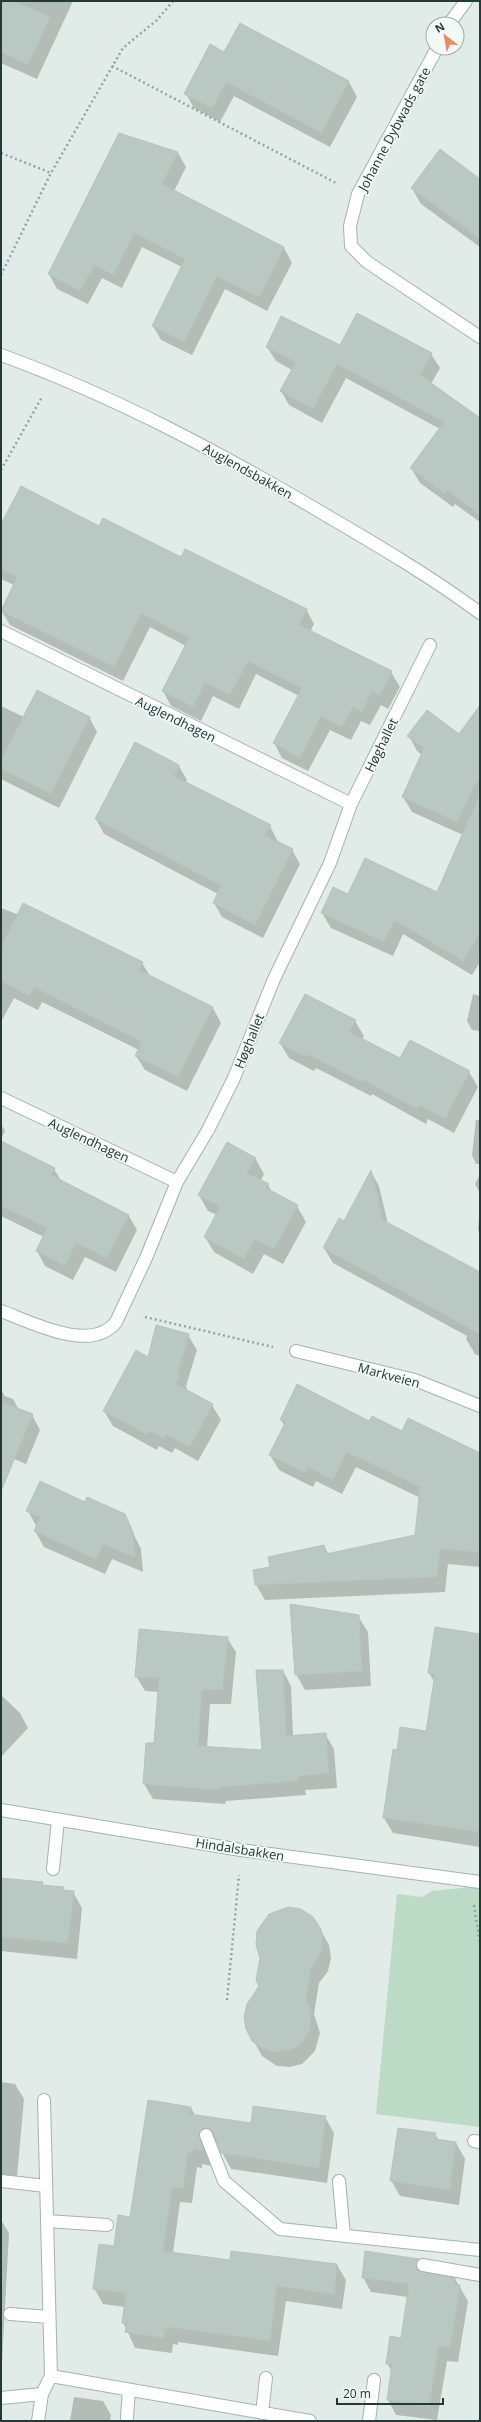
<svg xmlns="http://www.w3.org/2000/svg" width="481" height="2422" viewBox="0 0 481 2422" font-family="'Open Sans',sans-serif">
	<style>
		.green { fill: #bbdbc6 }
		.shadow { fill: #0003 }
		.building { fill: #bac8c3; stroke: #b4c4be }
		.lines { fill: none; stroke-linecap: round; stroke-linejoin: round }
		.minor-casing { stroke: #a4b3ae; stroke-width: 14 }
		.path { stroke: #83ada3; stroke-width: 2.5; stroke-dasharray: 2 3; stroke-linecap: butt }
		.minor { stroke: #fff; stroke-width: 12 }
		.labels { text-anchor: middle; stroke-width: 3.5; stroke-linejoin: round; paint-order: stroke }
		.street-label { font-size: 13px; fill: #223b36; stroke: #f1f8f5 }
	</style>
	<rect width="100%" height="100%" fill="#e1ebe7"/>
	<path class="green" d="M 472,1887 L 480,1889 L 480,2127 L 376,2114 L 397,1894 L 422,1897 L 432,1891 Z"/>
	<path class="shadow" d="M 1,1 L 73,1 L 37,79 L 1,63 Z
		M 240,24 L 349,82 L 357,97 L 330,147 L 234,96 L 220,122 L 194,108 L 186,94 L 225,53 Z
		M 178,153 L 186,167 L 174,191 L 284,248 L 292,263 L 267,311 L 225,289 L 192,355 L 161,340 L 153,326 L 182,267 L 142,247 L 122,288 L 102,278 L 88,304 L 57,289 L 49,274 Z
		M 480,180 L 480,247 L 421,204 L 412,188 Z
		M 267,347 L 340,347 L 431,354 L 440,368 L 431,384 L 480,420 L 480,522 L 455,504 L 453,507 L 420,483 L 411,468 L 440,429 L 346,378 L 322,423 L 289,405 L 281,391 L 292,370 L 276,361 Z
		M 1,527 L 99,528 L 181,558 L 306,609 L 314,624 L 310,632 L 391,672 L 400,687 L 388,709 L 381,705 L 370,725 L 361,721 L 351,740 L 330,730 L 308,771 L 282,758 L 274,743 L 299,696 L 256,674 L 239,709 L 213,696 L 201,721 L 171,706 L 163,691 L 186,646 L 150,627 L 123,681 L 10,625 L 1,610 L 14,585 L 1,579 Z
		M 1,706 L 24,717 L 89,717 L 97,732 L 59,808 L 1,779 Z
		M 480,732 L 480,962 L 472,975 L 403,934 L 393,956 L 331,928 L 322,913 L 348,896 L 438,893 L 463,835 L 412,812 L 403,797 L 422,755 L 417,751 L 409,736 L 459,735 Z
		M 179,766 L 187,780 L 185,783 L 270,826 L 278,842 L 292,850 L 300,864 L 263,938 L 222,917 L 214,903 L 218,894 L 104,834 L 96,819 Z
		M 1,908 L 142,963 L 150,976 L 213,1008 L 221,1023 L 187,1091 L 145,1070 L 136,1056 L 139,1050 L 42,1002 L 38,1010 L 14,998 L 1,1022 Z
		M 473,994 L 480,996 L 480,1031 L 472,1030 L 467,1021 Z
		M 355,1021 L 364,1036 L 362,1040 L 401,1060 L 469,1072 L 478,1087 L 454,1133 L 428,1119 L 426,1124 L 372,1094 L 371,1096 L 316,1068 L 314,1071 L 289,1058 L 280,1043 Z
		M 476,1120 L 480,1120 L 480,1164 L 476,1164 L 472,1155 Z
		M 1,1124 L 5,1131 L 1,1139 Z
		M 1,1142 L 54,1169 L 62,1182 L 129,1216 L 137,1230 L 116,1272 L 85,1257 L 73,1280 L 45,1266 L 37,1251 L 44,1237 L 1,1216 Z
		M 255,1158 L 264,1174 L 261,1180 L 268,1185 L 272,1192 L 297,1206 L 306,1222 L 283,1264 L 264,1254 L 253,1274 L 214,1252 L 205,1237 L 217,1215 L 208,1211 L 199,1195 Z
		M 371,1172 L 379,1186 L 388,1224 L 480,1293 L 480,1356 L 475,1354 L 466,1339 L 467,1336 L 333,1263 L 324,1248 L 345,1222 Z
		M 480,1174 L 480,1193 L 475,1184 Z
		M 480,1206 L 480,1234 L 478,1230 Z
		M 188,1335 L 197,1350 L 186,1386 L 188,1392 L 212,1405 L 221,1420 L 198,1461 L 175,1448 L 172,1453 L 159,1446 L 157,1450 L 113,1426 L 104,1411 L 148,1358 Z
		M 298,1386 L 480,1506 L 480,1567 L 448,1564 L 445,1592 L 265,1600 L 256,1585 L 254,1571 L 272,1567 L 324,1546 L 329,1555 L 416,1535 L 429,1502 L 356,1467 L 342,1494 L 316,1481 L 313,1487 L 279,1470 L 270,1455 L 285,1426 L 281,1420 Z
		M 1,1390 L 5,1396 L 13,1399 L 19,1410 L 32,1415 L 40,1430 L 26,1464 L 5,1455 L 1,1462 Z
		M 86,1503 L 124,1515 L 141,1549 L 143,1572 L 112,1559 L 105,1574 L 44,1547 L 35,1531 L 37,1527 L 28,1511 Z
		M 358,1616 L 368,1632 L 371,1686 L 305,1690 L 296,1674 Z
		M 436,1628 L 480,1635 L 480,1847 L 393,1833 L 384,1818 L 394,1750 L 398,1751 L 427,1732 L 435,1683 L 429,1673 Z
		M 227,1638 L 236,1652 L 231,1704 L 210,1704 L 207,1748 L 264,1752 L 283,1671 L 291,1686 L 293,1736 L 325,1734 L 334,1749 L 337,1788 L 305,1790 L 306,1795 L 226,1801 L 225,1804 L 153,1799 L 144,1784 L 155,1744 L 159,1692 L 145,1691 L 136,1676 Z
		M 1,1695 L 20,1713 L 28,1728 L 1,1757 Z
		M 1,1879 L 42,1883 L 44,1886 L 63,1888 L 65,1891 L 73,1892 L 82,1908 L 77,1959 L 1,1951 Z
		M 269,1915 L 320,1929 L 329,1945 L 331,1958 L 328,1971 L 319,1983 L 314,2014 L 320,2033 L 315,2051 L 302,2064 L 290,2067 L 277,2066 L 262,2056 L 253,2040 L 261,1958 L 257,1938 L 261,1925 Z
		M 1,2082 L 15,2084 L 24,2099 L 17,2177 L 1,2175 Z
		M 191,2108 L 195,2115 L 252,2124 L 325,2117 L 334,2133 L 327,2183 L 231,2169 L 217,2143 L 212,2143 L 212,2166 L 202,2164 L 202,2168 L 197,2167 L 192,2203 L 180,2202 L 173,2253 L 231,2261 L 337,2265 L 346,2280 L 342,2309 L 286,2301 L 278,2356 L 178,2342 L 178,2345 L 173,2344 L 172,2353 L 135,2348 L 123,2322 L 125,2307 L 103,2304 L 94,2288 Z
		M 435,2134 L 439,2141 L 456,2143 L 465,2159 L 459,2205 L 400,2196 L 391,2180 Z
		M 1,2220 L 9,2233 L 2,2363 L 1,2363 Z
		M 418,2260 L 426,2274 L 455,2279 L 468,2301 L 458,2362 L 447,2361 L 437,2420 L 396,2415 L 388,2400 L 392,2372 L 387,2363 L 402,2339 L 408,2297 L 371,2292 L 363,2277 Z
		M 74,2397 L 103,2401 L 111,2415 L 110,2421 L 70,2421 Z"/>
	<path class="building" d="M 1,1 L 14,1 L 50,17 L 28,65 L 1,52 Z
		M 240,23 L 349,81 L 322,133 L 226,82 L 212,108 L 184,94 L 210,44 L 224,52 Z
		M 119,133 L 178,152 L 162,184 L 284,247 L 259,297 L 217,276 L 184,342 L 152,326 L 185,259 L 134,233 L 113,275 L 94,265 L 80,291 L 48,274 Z
		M 440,149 L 480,179 L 480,239 L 411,188 Z
		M 357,313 L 432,353 L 420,375 L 480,418 L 480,515 L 447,490 L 445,494 L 410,468 L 444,422 L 337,364 L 313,409 L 280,391 L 296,362 L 266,347 L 281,316 L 340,345 Z
		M 21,486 L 99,526 L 103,518 L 181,557 L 185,549 L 307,609 L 299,625 L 392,671 L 380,695 L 372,691 L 362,712 L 353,707 L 342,727 L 321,716 L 300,758 L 273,743 L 302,688 L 248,661 L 230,695 L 205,682 L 193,707 L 162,691 L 189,638 L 141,613 L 114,667 L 1,611 L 17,577 L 1,569 L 1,524 Z
		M 37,690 L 90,717 L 51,794 L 1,769 L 1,760 Z
		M 480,705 L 480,778 L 473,788 L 457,822 L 402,797 L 424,748 L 407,736 L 427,710 L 459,734 Z
		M 135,742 L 179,765 L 174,776 L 271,825 L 265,835 L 293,849 L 255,925 L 213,903 L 221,886 L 95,819 Z
		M 480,794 L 480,933 L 463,961 L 394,920 L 384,942 L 321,913 L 333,887 L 348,894 L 365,858 L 437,892 Z
		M 23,903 L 143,962 L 139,970 L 213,1007 L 178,1077 L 135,1056 L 142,1042 L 34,987 L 29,996 L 1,981 L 1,947 Z
		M 305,994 L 356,1020 L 349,1032 L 400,1058 L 410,1040 L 470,1071 L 445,1119 L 420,1105 L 417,1109 L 363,1080 L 362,1082 L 307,1054 L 306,1057 L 279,1043 Z
		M 1,1141 L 55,1168 L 51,1175 L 129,1215 L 107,1258 L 76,1243 L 65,1266 L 36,1251 L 47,1228 L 1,1206 Z
		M 227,1142 L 256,1158 L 247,1173 L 269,1184 L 266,1188 L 298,1205 L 274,1249 L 255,1239 L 244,1259 L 204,1237 L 220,1207 L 198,1195 Z
		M 371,1170 L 383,1220 L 480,1272 L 480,1334 L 323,1248 L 339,1218 L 344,1221 Z
		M 156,1325 L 189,1334 L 178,1373 L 181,1375 L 176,1384 L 213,1404 L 190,1447 L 166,1434 L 164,1439 L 150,1431 L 148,1435 L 103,1411 L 136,1350 L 148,1357 Z
		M 297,1384 L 369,1421 L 372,1416 L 402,1431 L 408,1418 L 480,1453 L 480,1552 L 440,1549 L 437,1577 L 255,1585 L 253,1570 L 270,1567 L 268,1557 L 324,1545 L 326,1554 L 415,1535 L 420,1487 L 347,1452 L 333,1480 L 308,1467 L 305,1473 L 269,1455 L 286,1421 L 280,1420 Z
		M 1,1402 L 33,1414 L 2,1489 L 1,1489 Z
		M 40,1481 L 85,1502 L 87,1497 L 125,1514 L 133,1532 L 135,1557 L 103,1544 L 96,1559 L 34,1531 L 40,1517 L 26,1511 Z
		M 290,1604 L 359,1615 L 362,1671 L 295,1675 Z
		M 435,1627 L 480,1634 L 480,1832 L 383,1818 L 393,1749 L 397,1750 L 400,1727 L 426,1731 L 435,1674 L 428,1673 Z
		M 139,1629 L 228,1637 L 223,1689 L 202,1690 L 198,1746 L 262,1750 L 256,1670 L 283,1670 L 286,1736 L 326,1733 L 329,1773 L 298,1776 L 298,1781 L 218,1787 L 217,1790 L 143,1784 L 146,1743 L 154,1743 L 159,1678 L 135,1677 Z
		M 1,1878 L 43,1882 L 42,1885 L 64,1887 L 63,1890 L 74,1891 L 68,1943 L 1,1937 Z
		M 288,1907 L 301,1909 L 313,1917 L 321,1929 L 323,1942 L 320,1955 L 311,1967 L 306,1998 L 311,2011 L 310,2030 L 303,2041 L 293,2049 L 274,2052 L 262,2048 L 252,2041 L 246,2029 L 244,2017 L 247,2004 L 259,1986 L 256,1980 L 260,1958 L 256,1945 L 257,1931 L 269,1914 Z
		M 148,2100 L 191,2107 L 190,2114 L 251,2123 L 253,2106 L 326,2116 L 319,2168 L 221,2153 L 213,2132 L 208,2128 L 204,2128 L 199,2134 L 204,2151 L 194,2149 L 193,2153 L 188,2152 L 183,2188 L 172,2187 L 163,2251 L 230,2260 L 231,2251 L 337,2264 L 334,2294 L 277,2286 L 270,2341 L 170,2327 L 169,2330 L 165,2329 L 164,2338 L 125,2332 L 127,2323 L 122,2323 L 126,2293 L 93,2289 L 99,2244 L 114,2246 L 118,2215 L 130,2217 Z
		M 398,2128 L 436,2133 L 435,2139 L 456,2142 L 450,2190 L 390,2181 Z
		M 365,2251 L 419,2259 L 416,2264 L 419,2271 L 455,2278 L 454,2285 L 460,2285 L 450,2348 L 439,2346 L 429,2406 L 387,2400 L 392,2364 L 386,2364 L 390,2336 L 401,2338 L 409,2284 L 362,2278 Z"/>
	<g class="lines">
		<g class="minor-casing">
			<path id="minor" d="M 449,24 L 466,1
				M 437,48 L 358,194 L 350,226 L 351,246 L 367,262 L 480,337
				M 1,355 C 114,396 221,453 324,514 C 377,545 430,576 480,613
				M 1,631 L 351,804
				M 1,1098 L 177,1182
				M 1,1311 C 31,1322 91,1354 116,1322 L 146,1258 L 177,1182 L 208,1130 L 234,1078 L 274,979 L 330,863 L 351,804 L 430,645
				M 296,1351 L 415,1380 L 480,1406
				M 1,1810 L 241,1850 L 480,1882
				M 53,1869 L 58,1820
				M 44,2100 L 51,2376 L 310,2421
				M 206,2135 L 224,2181 L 280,2229 L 480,2250
				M 474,2141 L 480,2142
				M 1,2181 L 46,2186
				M 339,2181 L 344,2236
				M 47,2221 L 107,2225
				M 423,2265 L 480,2275
				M 10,2314 L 49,2317
				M 1,2398 L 42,2394
				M 262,2413 L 266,2378
				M 127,2417 L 129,2390
				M 38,2421 L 42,2394 L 51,2376
				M 369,2421 L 374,2380"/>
		</g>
		<path class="path" d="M 112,66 L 336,183
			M 1,153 L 51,173
			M 1,275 L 51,173 L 123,48 L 157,20 L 173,1
			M 1,470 L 42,397
			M 145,1317 L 273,1347
			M 474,1905 L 480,1944
			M 227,2000 L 239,1875"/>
		<use href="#minor" class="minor"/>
	</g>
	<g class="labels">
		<g class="street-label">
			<text transform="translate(394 129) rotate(-62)" y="5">Johanne Dybwads gate</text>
			<text transform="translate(248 471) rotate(29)" y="5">Auglendsbakken</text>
			<text transform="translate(176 719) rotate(26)" y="5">Auglendhagen</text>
			<text transform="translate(381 745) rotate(-64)" y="5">Høghallet</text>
			<text transform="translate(249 1041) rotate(-68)" y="5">Høghallet</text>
			<text transform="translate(89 1140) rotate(25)" y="5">Auglendhagen</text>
			<text transform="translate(389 1375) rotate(15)" y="5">Markveien</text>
			<text transform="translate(240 1849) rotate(9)" y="5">Hindalsbakken</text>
		</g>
	</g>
	<rect width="481" height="2422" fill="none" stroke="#223b36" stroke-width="4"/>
	<g transform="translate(445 36) rotate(329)"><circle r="19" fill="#f1f8f5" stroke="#9eaca9"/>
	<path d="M0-3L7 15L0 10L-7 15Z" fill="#ea8c5f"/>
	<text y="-6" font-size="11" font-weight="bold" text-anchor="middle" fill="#223b36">N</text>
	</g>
	<path d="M337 2398v6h106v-6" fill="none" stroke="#223b36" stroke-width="2"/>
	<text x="343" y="2398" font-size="12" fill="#223b36" stroke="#f1f8f5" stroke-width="3" paint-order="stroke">20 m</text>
</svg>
